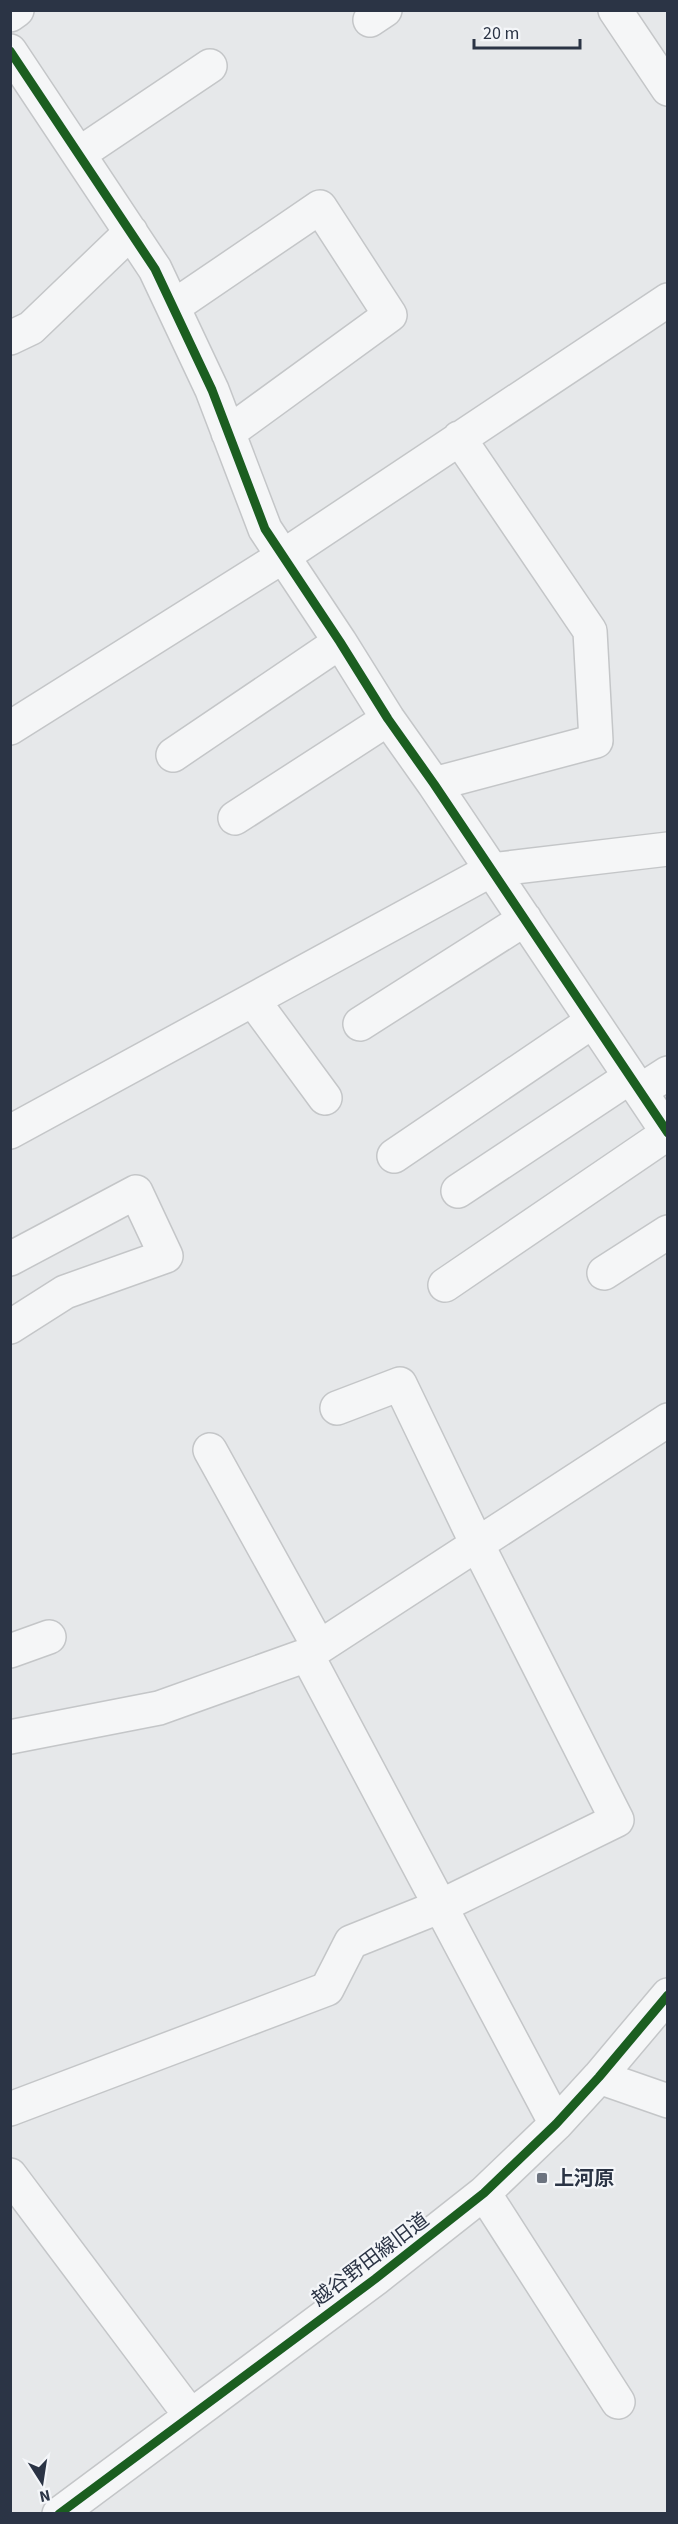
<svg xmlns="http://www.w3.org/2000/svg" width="678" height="2524" viewBox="0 0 678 2524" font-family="'Source Sans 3','Noto Sans JP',sans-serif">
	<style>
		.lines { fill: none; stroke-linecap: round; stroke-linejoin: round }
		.minor-casing { stroke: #c4c6c8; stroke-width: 36 }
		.minor { stroke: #f5f6f7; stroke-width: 33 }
		.cycleway-casing { stroke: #f4f6f9; stroke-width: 13 }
		.cycleway { stroke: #1b5e20; stroke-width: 9 }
		.poi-dot { fill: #6c737f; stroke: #f4f6f9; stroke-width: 2 }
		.labels { text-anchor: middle; stroke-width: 4.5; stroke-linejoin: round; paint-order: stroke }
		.poi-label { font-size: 20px; font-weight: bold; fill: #2b3445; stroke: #f4f6f9; text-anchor: start }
		.street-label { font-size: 20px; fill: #2b3445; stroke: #f4f6f9 }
	</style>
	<rect width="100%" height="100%" fill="#e6e8ea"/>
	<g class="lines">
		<g class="minor-casing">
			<path id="minor" d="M 615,10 L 668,89
				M 10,15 L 17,10
				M 370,20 L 385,10
				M 10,51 L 155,269 L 212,390 L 265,529 L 340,642 L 388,719 L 434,784 L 668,1133
				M 79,154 L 210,66
				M 173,307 L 320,207 L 390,315 L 228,433
				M 10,338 L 31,328 L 131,232
				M 10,728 L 282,557 L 668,300
				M 173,755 L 340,642
				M 434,784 L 596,741 L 590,631 L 459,438
				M 235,818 L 388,719
				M 253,1000 L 325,1098
				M 360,1024 L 525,919
				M 640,1091 L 668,1073
				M 10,1132 L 491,870 L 668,849
				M 394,1156 L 593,1021
				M 458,1191 L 630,1077
				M 10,1259 L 136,1192 L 166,1256 L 65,1292 L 10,1327
				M 604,1273 L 668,1232
				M 445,1285 L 668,1133
				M 210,1450 L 319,1647
				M 10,1651 L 49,1637
				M 307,1655 L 556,2124
				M 10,1737 L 159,1708 L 307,1655 L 668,1420
				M 599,2077 L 668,2101
				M 10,2109 L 327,1989 L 351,1942 L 441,1906 L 617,1820 L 477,1544 L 400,1384 L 337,1408
				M 10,2175 L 190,2415
				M 484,2193 L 618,2402
				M 59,2514 L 375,2279 L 484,2193 L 556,2124 L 599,2077 L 668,1995"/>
		</g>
		<use href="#minor" class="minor"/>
		<g class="cycleway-casing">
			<path id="cycleway" d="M 10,51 L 155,269 L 212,390 L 265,529 L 340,642 L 388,719 L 434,784 L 668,1133
				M 59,2514 L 375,2279 L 484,2193 L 556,2124 L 599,2077 L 668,1995"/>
		</g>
		<use href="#cycleway" class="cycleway"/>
	</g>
	<rect class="poi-dot" x="536" y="2172" width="12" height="12" rx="3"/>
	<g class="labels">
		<g class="poi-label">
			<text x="554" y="2185">上河原</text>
		</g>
		<g class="street-label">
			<text transform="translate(370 2259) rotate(-37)" y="7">越谷野田線旧道</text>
		</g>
	</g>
	<rect width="678" height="2524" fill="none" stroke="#2b3445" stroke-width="24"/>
	<g transform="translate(42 2482) rotate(168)" stroke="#f4f6f9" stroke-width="4.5" paint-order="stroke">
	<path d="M0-4.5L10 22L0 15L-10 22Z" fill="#2b3445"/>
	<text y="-9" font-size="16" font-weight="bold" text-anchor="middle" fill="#2b3445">N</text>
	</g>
	<path d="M474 39v9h106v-9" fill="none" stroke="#2b3445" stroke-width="3"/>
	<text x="483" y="39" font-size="18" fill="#2b3445" stroke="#f4f6f9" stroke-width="4.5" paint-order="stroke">20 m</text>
</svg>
